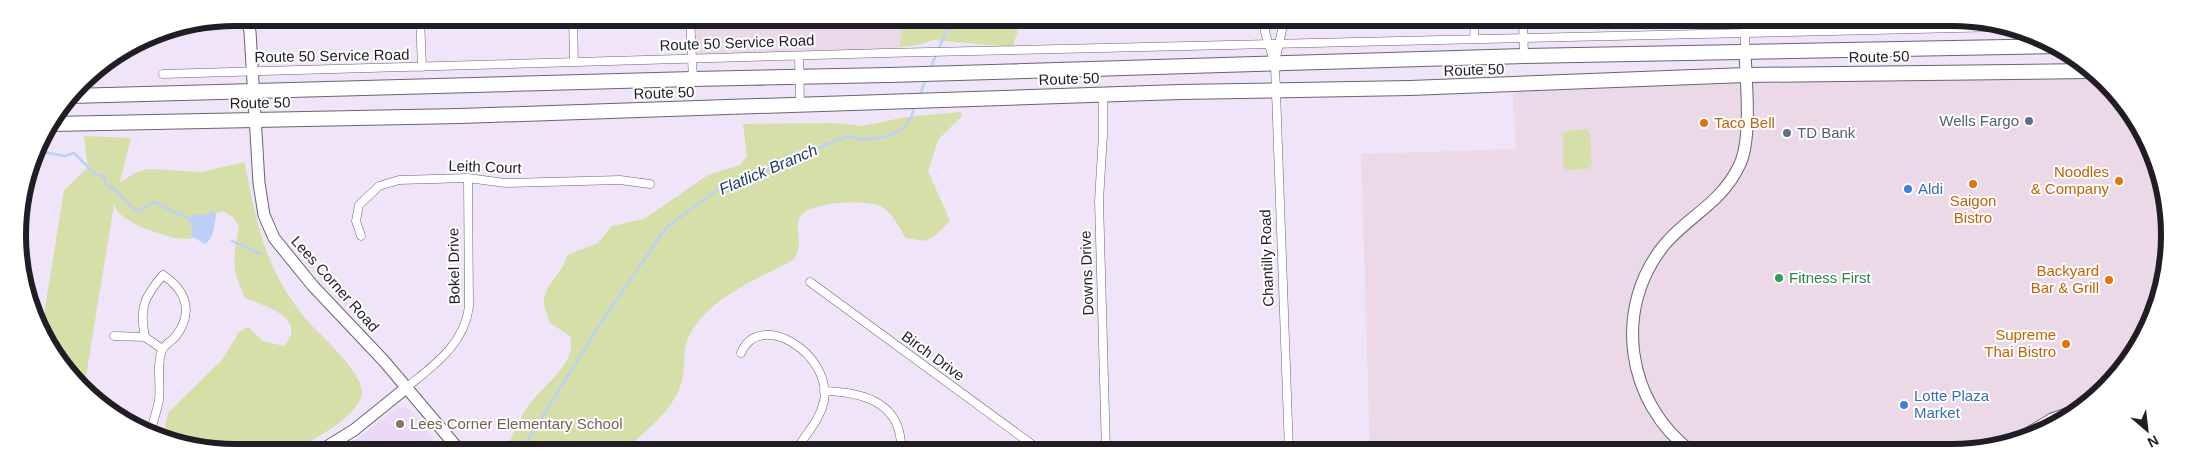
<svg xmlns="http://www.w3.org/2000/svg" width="2187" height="470" viewBox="0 0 2187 470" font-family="Helvetica,sans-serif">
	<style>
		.commercial { fill: #ecd9e8 }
		.built { fill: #ebdaf6 }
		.green { fill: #d5dfa7 }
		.water { fill: #bdd0f8 }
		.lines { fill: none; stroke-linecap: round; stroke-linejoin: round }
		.stream { stroke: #bdd0f8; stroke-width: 2.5 }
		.street-casing { stroke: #6d6275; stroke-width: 9 }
		.secondary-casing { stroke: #6d6275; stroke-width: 13 }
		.highway-casing { stroke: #6d6275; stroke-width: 16 }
		.street { stroke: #fff; stroke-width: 8 }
		.secondary { stroke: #fff; stroke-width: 11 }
		.highway { stroke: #fff; stroke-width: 14 }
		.service-dot { fill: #5c6f8a; stroke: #fff; stroke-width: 2 }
		.food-dot { fill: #e8710a; stroke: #fff; stroke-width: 2 }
		.shop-dot { fill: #3f7fe0; stroke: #fff; stroke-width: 2 }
		.leisure-dot { fill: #2e9e5b; stroke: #fff; stroke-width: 2 }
		.education-dot { fill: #8d6e63; stroke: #fff; stroke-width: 2 }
		.labels { text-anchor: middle; stroke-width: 4; stroke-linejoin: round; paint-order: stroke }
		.street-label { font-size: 15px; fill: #211d25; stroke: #fff }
		.service-label { font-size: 15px; fill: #4e5e75; stroke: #fff; text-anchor: end }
		.food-label { font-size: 15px; fill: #c56008; stroke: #fff; text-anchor: end }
		.shop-label { font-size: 15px; fill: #366cbe; stroke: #fff; text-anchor: start }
		.leisure-label { font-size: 15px; fill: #27864d; stroke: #fff; text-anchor: start }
		.education-label { font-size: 15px; fill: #785e54; stroke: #fff; text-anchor: start }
		.water-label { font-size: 16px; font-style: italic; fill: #203873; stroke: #fff }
		.rim { fill: none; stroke: #211d25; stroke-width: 6 }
	</style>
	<rect width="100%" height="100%" fill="#f0e4f9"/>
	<path class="commercial" d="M 690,18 L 905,18 L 899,47 L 885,53 L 691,59 Z
		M 2088,71 L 2124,102 L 2162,178 L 2168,263 L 2147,331 L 2106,389 L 2071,414 L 2022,437 L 1967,452 L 1370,452 L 1361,154 L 1516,149 L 1512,85 Z"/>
	<path class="built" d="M 403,407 L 411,411 L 443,451 L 340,451 L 396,410 Z"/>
	<path class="green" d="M 905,18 L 1021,18 L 1013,47 L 933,40 L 918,45 L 899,47 Z
		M 961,112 L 962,116 L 938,140 L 928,171 L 950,221 L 935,236 L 925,241 L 906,238 C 899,228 893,213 882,207 C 869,199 804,201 799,219 C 794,234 805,244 793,260 C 757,280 710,296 689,336 C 682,348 686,367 682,381 C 673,412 646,430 624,451 L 505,451 C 513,434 521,414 533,400 C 548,381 577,363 570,336 L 550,323 C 548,317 545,310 544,304 C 542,286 564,273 567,255 L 598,243 L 612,226 L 644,219 L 708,175 L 740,165 L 747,156 L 743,124 L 835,123 L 862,126 L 906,117 Z
		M 1587,129 L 1590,134 L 1592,165 L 1588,169 L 1567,170 L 1563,167 L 1563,132 Z
		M 84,136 L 131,138 L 120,182 L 137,172 L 148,169 L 201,172 L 245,162 C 256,225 267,276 312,326 C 326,340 361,372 362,392 C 362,415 306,446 287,451 L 207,451 L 163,437 L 168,413 L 222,360 L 239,332 L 248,327 L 263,341 L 284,346 C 309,318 265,306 245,298 C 231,270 233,257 239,226 L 233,217 L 223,211 C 204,217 208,233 192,238 C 177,243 131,225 120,214 C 117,212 116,207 114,205 L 84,388 L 71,378 L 42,327 L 64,190 L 88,167 Z"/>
	<path class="water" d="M 213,211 L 216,215 C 214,225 214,239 205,244 L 191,236 L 193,229 L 188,221 L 193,214 L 203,215 Z"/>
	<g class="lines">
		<path class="stream" d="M 930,69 L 952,18
			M 919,97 L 926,79
			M 37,151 L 65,156 L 74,153 L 93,172
			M 94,173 L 104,177 L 107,185 C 122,191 123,204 139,211 L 154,202 C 166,207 177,216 190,218
			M 232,241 L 261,254
			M 521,451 L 604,318 L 666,228 L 717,190 L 847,136 C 865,142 897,139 909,121 C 912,117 913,111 915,106"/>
		<g class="street-casing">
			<path id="street" d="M 420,18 L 422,67
				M 573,18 L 574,62
				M 690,18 L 693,79
				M 1265,19 L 1265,32 L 1275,64 L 1289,451
				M 1523,19 L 1524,56
				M 1745,19 L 1745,51
				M 1474,39 L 1475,19
				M 799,56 L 800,105
				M 1275,62 L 1282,30 L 1281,19
				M 163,74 L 885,53 L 2001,27
				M 1103,94 L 1103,134 L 1099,201 L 1106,451
				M 361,236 L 356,221 L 359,205 L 379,186 L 399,180 L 468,178 L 505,183 L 620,180 L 650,184
				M 810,282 L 1041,451
				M 114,336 L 145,337
				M 741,353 C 759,309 832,353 824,401 C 820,421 805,434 796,451
				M 406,388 C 434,365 464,345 469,307 L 468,178
				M 824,391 C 864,392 903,403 901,451
				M 150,433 C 153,422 157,411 159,400 C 161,384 156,366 162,350 C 165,344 172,341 176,336 C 194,312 186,290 163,275 C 144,297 139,308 145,337 L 162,349"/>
		</g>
		<g class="secondary-casing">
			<path id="secondary" d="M 247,18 L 250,32 L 259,183 L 264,215 L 274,238 L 313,286 L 384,361 L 460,451
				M 2022,437 L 2052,419 L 2075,411
				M 320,451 L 354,430 L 406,388
				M 1692,452 C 1626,403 1612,308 1665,244 C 1691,214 1722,203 1740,164 C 1752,138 1746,81 1745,51"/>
		</g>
		<g class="highway-casing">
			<path id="highway" d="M 70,96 L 693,79 L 889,75 L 1524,56 L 2059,46
				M 51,124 L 460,116 L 1180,92 L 1410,88 L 1746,75 L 2088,71"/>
		</g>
		<use href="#street" class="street"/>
		<use href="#secondary" class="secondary"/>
		<use href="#highway" class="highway"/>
	</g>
	<g class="service-dot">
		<circle cx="2029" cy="121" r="5"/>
		<circle cx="1787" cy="133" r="5"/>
	</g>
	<g class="food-dot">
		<circle cx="1704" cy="123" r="5"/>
		<circle cx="2119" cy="181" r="5"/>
		<circle cx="1973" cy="184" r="5"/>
		<circle cx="2109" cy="280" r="5"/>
		<circle cx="2066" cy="344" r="5"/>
	</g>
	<g class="shop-dot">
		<circle cx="1908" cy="189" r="5"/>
		<circle cx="1904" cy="405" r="5"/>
	</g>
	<circle class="leisure-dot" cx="1779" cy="278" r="5"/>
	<circle class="education-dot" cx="400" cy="424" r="5"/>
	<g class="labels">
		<g class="street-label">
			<text transform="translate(737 43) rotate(-2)" y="5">Route 50 Service Road</text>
			<text transform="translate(332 56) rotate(-1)" y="5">Route 50 Service Road</text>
			<text transform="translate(1879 57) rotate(-1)" y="5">Route 50</text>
			<text transform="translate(1474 70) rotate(-2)" y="5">Route 50</text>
			<text transform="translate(1069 79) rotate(-2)" y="5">Route 50</text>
			<text transform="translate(664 93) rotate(-2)" y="5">Route 50</text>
			<text transform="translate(260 103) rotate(-1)" y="5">Route 50</text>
			<text transform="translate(485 167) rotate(2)" y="5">Leith Court</text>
			<text transform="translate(1267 258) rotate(-92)" y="5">Chantilly Road</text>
			<text transform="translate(454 266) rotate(-91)" y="5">Bokel Drive</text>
			<text transform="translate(1087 273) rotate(-92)" y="5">Downs Drive</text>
			<text transform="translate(335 284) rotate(48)" y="5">Lees Corner Road</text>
			<text transform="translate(933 356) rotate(36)" y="5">Birch Drive</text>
		</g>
		<g class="service-label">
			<text x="2019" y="126">Wells Fargo</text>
			<text x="1797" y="138" text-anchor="start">TD Bank</text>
		</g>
		<g class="food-label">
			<text x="1714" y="128" text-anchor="start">Taco Bell</text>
			<text x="2109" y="177">Noodles<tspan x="2109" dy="17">&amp; Company</tspan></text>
			<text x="1973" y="206" text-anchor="middle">Saigon<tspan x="1973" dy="17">Bistro</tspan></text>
			<text x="2099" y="276">Backyard<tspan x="2099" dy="17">Bar &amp; Grill</tspan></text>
			<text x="2056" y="340">Supreme<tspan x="2056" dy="17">Thai Bistro</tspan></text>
		</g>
		<g class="shop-label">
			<text x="1918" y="194">Aldi</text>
			<text x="1914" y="401">Lotte Plaza<tspan x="1914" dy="17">Market</tspan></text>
		</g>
		<g class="leisure-label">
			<text x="1789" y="283">Fitness First</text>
		</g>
		<g class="education-label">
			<text x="410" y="429">Lees Corner Elementary School</text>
		</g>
		<g class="water-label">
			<text transform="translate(768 169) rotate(-23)" y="6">Flatlick Branch</text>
		</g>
	</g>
	<path d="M0 0H2187V470H0ZM235 26H1952A209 209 0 0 1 2161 235V235A209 209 0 0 1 1952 444H235A209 209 0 0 1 26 235V235A209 209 0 0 1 235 26Z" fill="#fff" fill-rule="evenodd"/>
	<path class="rim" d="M235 26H1952A209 209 0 0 1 2161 235V235A209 209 0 0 1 1952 444H235A209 209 0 0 1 26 235V235A209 209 0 0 1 235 26Z"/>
	<g transform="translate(2147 430) rotate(152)" stroke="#ffffff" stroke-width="4" paint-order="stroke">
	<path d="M0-4L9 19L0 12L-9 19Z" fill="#211d25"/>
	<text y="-8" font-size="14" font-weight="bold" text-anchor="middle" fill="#211d25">N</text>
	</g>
</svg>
